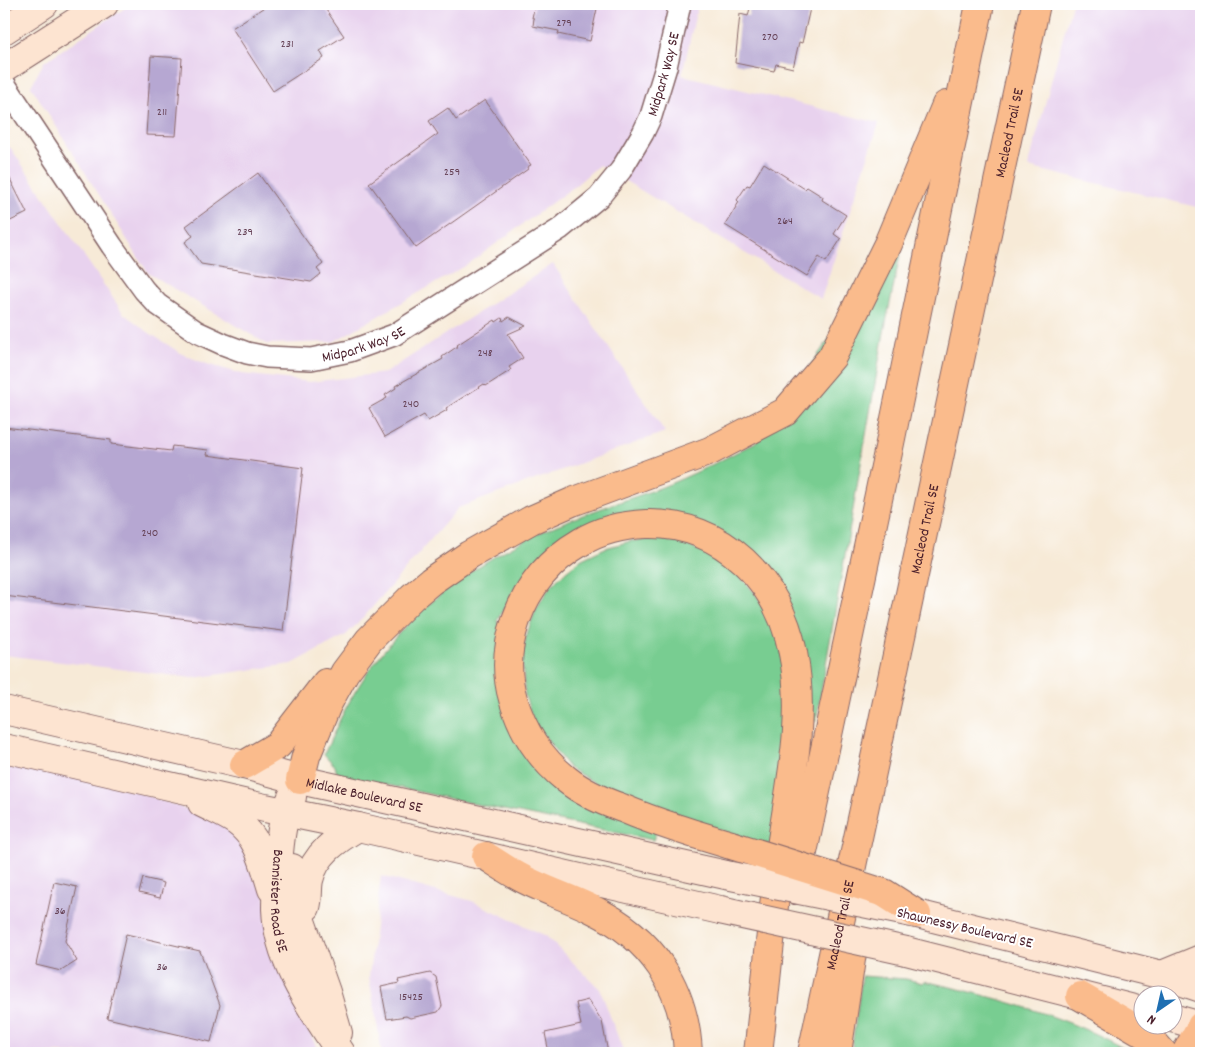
<svg xmlns="http://www.w3.org/2000/svg" width="1205" height="1057" viewBox="0 0 1205 1057" font-family="Dekko,sans-serif">
	<style>
		.built { fill: #e8d2ee }
		.green { fill: #78cd91; stroke: #61765e }
		.building { fill: #b6a7d2 }
		.lines { fill: none; stroke-linecap: round; stroke-linejoin: round }
		.street-casing { stroke: #876667; stroke-width: 24 }
		.secondary-casing { stroke: #876667; stroke-width: 30 }
		.highway-casing { stroke: #876667; stroke-width: 30 }
		.street { stroke: #fff; stroke-width: 21 }
		.secondary { stroke: #fde4d1; stroke-width: 28 }
		.highway { stroke: #fabb8c; stroke-width: 28 }
		.secondary-bridge-casing { stroke: #876667; stroke-width: 30; stroke-linecap: butt }
		.highway-bridge-casing { stroke: #876667; stroke-width: 30; stroke-linecap: butt }
		.secondary-bridge { stroke: #fde4d1; stroke-width: 28 }
		.highway-bridge { stroke: #fabb8c; stroke-width: 28 }
		.labels { text-anchor: middle; stroke-width: 4; stroke-linejoin: round; paint-order: stroke }
		.number-label { font-size: 12px; fill: #654155 }
		.street-label { font-size: 15px; fill: #4a1f2b; stroke: #fff }
	</style>
	<rect width="100%" height="100%" fill="#fff"/>
	<filter id="ink" filterUnits="userSpaceOnUse"><feTurbulence type="fractalNoise" baseFrequency=".02" numOctaves="2"/><feDisplacementMap in="SourceGraphic" scale="10" xChannelSelector="R" yChannelSelector="G"/><feConvolveMatrix kernelMatrix="1 2 1 2 8 2 1 2 1" color-interpolation-filters="sRGB"/></filter>
	<filter id="wash" filterUnits="userSpaceOnUse"><feTurbulence type="fractalNoise" baseFrequency=".0096" numOctaves="4" result="noise"/><feDisplacementMap in="SourceGraphic" scale="20" xChannelSelector="R" yChannelSelector="G"/><feGaussianBlur stdDeviation="1.12" result="paint"/><feColorMatrix in="noise" values="0 0 0 0 0 0 0 0 0 0 0 0 0 0 0 0 0 1.4 0 .05"/><feComposite in="paint" operator="in"/></filter>
	<g filter="url(#wash)">
		<rect width="100%" height="100%" fill="#f7ead7"/>
		<path class="built" d="M 131,4 L 698,4 L 682,75 L 879,123 L 821,299 L 599,165 L 576,185 L 467,265 L 333,342 L 267,344 L 148,273 L 31,86 L 44,62 Z
			M 1072,4 L 1201,4 L 1201,208 L 1028,167 Z
			M 10,147 L 123,313 L 148,332 L 182,354 L 207,364 L 242,374 L 310,382 L 385,373 L 553,264 L 665,432 L 458,508 L 363,618 L 346,635 L 292,664 L 193,678 L 4,655 L 4,150 Z
			M 4,757 L 135,791 L 218,820 L 248,846 L 263,884 L 276,958 L 319,1053 L 4,1053 Z
			M 381,876 L 472,901 L 546,936 L 600,989 L 624,1053 L 382,1053 L 369,977 Z"/>
		<path class="green" d="M 894,248 L 901,250 L 884,332 L 816,721 L 808,720 L 766,574 L 647,517 L 526,574 L 516,587 L 497,621 L 503,629 L 521,742 L 656,832 L 653,840 L 484,806 L 337,774 L 335,766 L 324,754 C 332,738 338,722 347,706 C 391,624 466,565 550,528 C 585,513 621,502 657,489 C 691,476 724,459 756,442 Z
			M 661,539 L 686,545 L 719,559 L 736,572 L 755,593 L 769,616 L 781,649 L 787,718 L 772,843 L 765,845 L 620,797 L 569,768 L 534,723 L 525,696 L 522,661 L 526,636 L 536,609 L 549,588 L 566,571 L 582,559 L 605,548 L 631,541 Z
			M 862,976 L 906,979 L 923,983 L 924,981 C 996,997 1068,1016 1132,1053 L 851,1053 Z"/>
		<g id="blocks">
			<path class="building" d="M 269,4 L 322,4 L 344,36 L 320,51 L 324,58 L 273,91 L 232,28 Z
				M 535,4 L 598,4 L 590,41 L 558,34 L 559,31 L 533,26 L 534,18 L 532,18 Z
				M 751,4 L 811,4 L 802,43 L 799,42 L 793,68 L 776,64 L 774,71 L 735,63 L 740,14 L 748,16 Z
				M 151,56 L 182,58 L 176,136 L 146,135 Z
				M 485,100 L 531,165 L 527,167 L 528,169 L 416,248 L 369,183 L 438,134 L 429,121 L 448,108 L 456,120 Z
				M 764,163 L 805,189 L 807,187 L 823,197 L 822,200 L 846,215 L 834,234 L 841,239 L 826,262 L 819,257 L 807,276 L 725,225 L 739,202 L 737,200 L 747,185 L 750,186 Z
				M 4,167 L 27,213 L 4,224 Z
				M 258,173 L 323,264 L 317,269 L 321,274 L 311,282 L 201,264 L 185,242 L 193,236 L 186,226 Z
				M 509,317 L 526,326 L 508,334 L 523,358 L 509,367 L 511,370 L 486,386 L 484,384 L 446,408 L 447,410 L 428,421 L 424,415 L 385,437 L 369,408 L 387,398 L 385,395 L 396,388 L 395,386 L 443,359 L 442,357 L 458,346 L 457,345 L 495,320 L 496,322 L 502,318 L 503,321 Z
				M 4,427 L 111,440 L 111,444 L 171,451 L 172,446 L 208,450 L 207,455 L 303,468 L 283,631 L 4,596 Z
				M 143,878 L 164,883 L 160,898 L 139,893 Z
				M 54,882 L 77,887 L 65,941 L 77,961 L 61,971 L 36,965 Z
				M 126,934 L 200,951 L 220,1005 L 211,1042 L 107,1018 Z
				M 430,973 L 436,977 L 442,1006 L 438,1012 L 410,1018 L 406,1016 L 387,1019 L 381,987 L 399,983 L 398,980 Z
				M 588,1000 L 602,1021 L 608,1053 L 549,1053 L 545,1033 L 581,1025 L 576,1003 Z"/>
		</g>
	</g>
	<g filter="url(#ink)">
		<use href="#blocks" fill-opacity="0" stroke="#876667" stroke-width="1"/>
		<g class="lines">
			<g class="street-casing">
				<g id="street">
					<path id="s1" d="M 4,83 L 112,246 L 144,290 L 157,304 L 197,332 L 223,344 L 247,353 L 267,357 L 311,359 L 350,351 L 394,335 L 560,229 L 599,197 L 621,170 L 643,133 L 651,116 L 666,67 L 680,4"/>
				</g>
			</g>
			<g class="secondary-casing">
				<g id="secondary">
					<path d="M 4,30 L 44,4"/>
					<path d="M 4,68 L 104,4"/>
					<path id="s2" d="M 4,710 L 244,765 L 300,780 L 726,875"/>
					<path d="M 4,748 L 265,808 L 358,827 L 720,910"/>
					<path id="s3" d="M 292,797 C 282,818 280,840 278,864 C 277,879 276,894 276,909 C 278,963 313,1010 341,1053"/>
					<path d="M 202,803 C 213,809 226,814 236,821 C 259,837 264,864 272,889"/>
					<path d="M 292,868 L 293,894 L 296,907 L 326,992 L 338,1033"/>
					<path d="M 306,907 C 309,898 307,889 309,880 C 315,854 337,839 358,827"/>
					<path d="M 917,914 L 1162,975 L 1201,988"/>
					<path d="M 906,951 L 1142,1011"/>
					<path d="M 1162,975 L 1201,959"/>
					<path d="M 1172,1018 L 1201,1026"/>
				</g>
			</g>
			<g class="highway-casing">
				<g id="highway">
					<path d="M 244,765 L 278,745 L 326,683"/>
					<path d="M 300,780 L 306,756 L 327,705 L 345,672 L 369,640 L 412,597 L 431,581 L 469,555 L 531,520 L 572,502 L 710,451 L 785,412 L 832,357 L 888,244 L 946,105"/>
					<path d="M 731,845 C 694,834 657,823 622,808 C 602,801 582,792 566,779 C 539,757 523,732 513,699 C 505,672 507,646 516,620 C 528,586 550,560 581,542 C 601,530 622,525 646,524 C 723,522 779,581 793,653 C 806,718 790,783 781,847 C 772,916 766,985 758,1053"/>
					<path d="M 486,856 C 497,863 507,870 518,876 C 541,889 568,897 592,909 C 651,937 685,987 688,1053"/>
					<path d="M 795,890 L 890,443 L 980,4"/>
					<path d="M 1080,996 L 1147,1035 L 1163,1053"/>
					<path id="s4" d="M 812,1053 L 1036,4"/>
					<path d="M 837,1053 L 853,946"/>
					<path d="M 1186,1053 L 1201,1026"/>
				</g>
			</g>
			<use href="#street" class="street"/>
			<use href="#secondary" class="secondary"/>
			<use href="#highway" class="highway"/>
			<g class="secondary-bridge-casing">
				<path id="secondary-bridge" d="M 726,875 L 917,914
					M 720,910 L 906,951"/>
			</g>
			<g class="highway-bridge-casing">
				<path id="highway-bridge" d="M 731,845 L 884,893 L 917,914"/>
			</g>
			<use href="#secondary-bridge" class="secondary-bridge"/>
			<use href="#highway-bridge" class="highway-bridge"/>
		</g>
	</g>
	<g class="labels">
		<g class="number-label">
			<text x="564" y="26">279</text>
			<text x="770" y="40">270</text>
			<text x="287" y="47">231</text>
			<text x="162" y="115">211</text>
			<text x="452" y="175">259</text>
			<text x="785" y="224">264</text>
			<text x="245" y="235">239</text>
			<text x="485" y="356">248</text>
			<text x="411" y="407">240</text>
			<text x="150" y="536">240</text>
			<text x="60" y="914">36</text>
			<text x="162" y="970">36</text>
			<text x="411" y="1000">15425</text>
		</g>
		<g class="street-label">
			<text dy="5" stroke="none"><textPath href="#s1" startOffset="911">Midpark Way SE</textPath></text>
			<text dy="5" stroke="none"><textPath href="#s4" startOffset="941">Macleod Trail SE</textPath></text>
			<text dy="5" stroke="none"><textPath href="#s1" startOffset="491">Midpark Way SE</textPath></text>
			<text dy="5" stroke="none"><textPath href="#s4" startOffset="536">Macleod Trail SE</textPath></text>
			<text dy="5" stroke="none"><textPath href="#s2" startOffset="370">Midlake Boulevard SE</textPath></text>
			<text dy="5" stroke="none"><textPath href="#s3" startOffset="106">Bannister Road SE</textPath></text>
			<text dy="5" stroke="none"><textPath href="#s4" startOffset="131">Macleod Trail SE</textPath></text>
			<text transform="translate(965 927) rotate(13)" y="5">Shawnessy Boulevard SE</text>
		</g>
	</g>
	<rect width="1205" height="1057" fill="none" stroke="#fff" stroke-width="20"/>
	<g transform="translate(1158 1010) rotate(214)"><circle r="24" fill="#ffffff" stroke="#b7a5aa"/>
	<path d="M0-4L9 19L0 12L-9 19Z" fill="#1f6fb2"/>
	<text y="-8" font-size="14" font-weight="bold" text-anchor="middle" fill="#4a1f2b">N</text>
	</g>
</svg>
